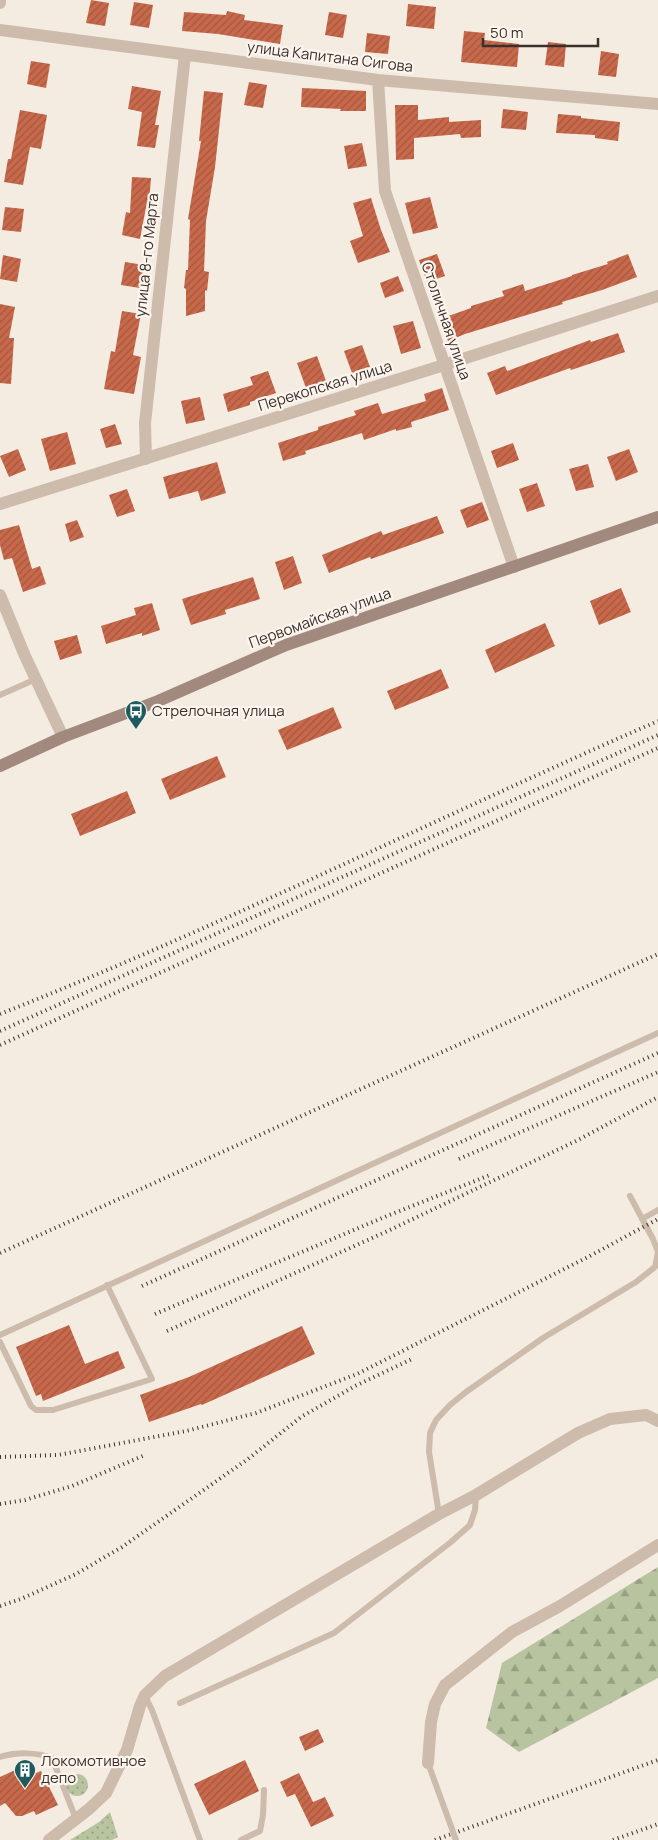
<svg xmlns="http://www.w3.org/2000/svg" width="658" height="1840" viewBox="0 0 658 1840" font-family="Manrope,sans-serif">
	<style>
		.grass { fill: url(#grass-dots) }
		.forest { fill: url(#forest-firs) }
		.building { fill: url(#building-hatch) }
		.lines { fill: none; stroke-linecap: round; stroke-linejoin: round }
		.lane { stroke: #cdbbac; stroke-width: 6 }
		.street { stroke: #cdbbac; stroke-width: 12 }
		.secondary { stroke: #a18a7d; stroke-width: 12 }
		.rail { stroke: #3b302b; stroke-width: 4; stroke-dasharray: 1 4; stroke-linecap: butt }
		.lane-bridge { stroke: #cdbbac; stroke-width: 6 }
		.labels { text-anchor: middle; stroke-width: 4.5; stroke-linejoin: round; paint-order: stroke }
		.street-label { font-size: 15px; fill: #3b302b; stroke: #fbf5ee }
		.poi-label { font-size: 15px; fill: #3b302b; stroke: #fbf5ee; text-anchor: start }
	</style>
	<defs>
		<pattern id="grass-dots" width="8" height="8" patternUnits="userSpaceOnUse" patternTransform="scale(1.25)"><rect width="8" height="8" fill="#b8c4a0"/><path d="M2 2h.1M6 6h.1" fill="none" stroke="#97a083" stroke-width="1.8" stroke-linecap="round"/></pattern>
		<pattern id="forest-firs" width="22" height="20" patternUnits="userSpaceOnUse" patternTransform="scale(1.25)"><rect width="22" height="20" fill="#b8c4a0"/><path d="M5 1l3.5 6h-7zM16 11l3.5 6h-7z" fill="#97a083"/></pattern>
		<pattern id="building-hatch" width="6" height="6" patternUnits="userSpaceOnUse" patternTransform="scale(1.25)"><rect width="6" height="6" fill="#c8694b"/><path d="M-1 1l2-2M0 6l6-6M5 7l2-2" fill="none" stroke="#a4573f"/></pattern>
	</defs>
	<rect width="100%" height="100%" fill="#f4ebe1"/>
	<path class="grass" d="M66 1785a11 11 0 1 1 22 0a11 11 0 1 1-22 0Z
		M 110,1812 L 118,1837 L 112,1840 L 70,1840 L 99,1822 Z"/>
	<path class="forest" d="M 658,1567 L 658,1678 L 519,1752 L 486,1728 L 502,1663 Z"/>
	<path class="building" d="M 91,0 L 109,3 L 105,26 L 86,23 Z
		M 134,2 L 153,5 L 149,28 L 130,25 Z
		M 408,4 L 436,7 L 434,29 L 406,26 Z
		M 227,11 L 245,15 L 244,20 L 283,25 L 280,44 L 218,34 L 182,31 L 184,12 L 226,15 Z
		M 329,12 L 347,15 L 343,38 L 325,35 Z
		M 464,31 L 485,33 L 484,40 L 519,44 L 517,67 L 461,62 Z
		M 367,33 L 390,36 L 388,54 L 365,52 Z
		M 548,42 L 566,44 L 564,67 L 545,65 Z
		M 601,51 L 619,54 L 616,77 L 598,75 Z
		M 31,61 L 50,64 L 46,88 L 27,84 Z
		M 249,82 L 267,85 L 263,108 L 244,105 Z
		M 132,86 L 161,91 L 155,125 L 159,125 L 155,148 L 137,146 L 142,112 L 128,109 Z
		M 302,88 L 366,91 L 366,111 L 340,111 L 341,109 L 301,107 Z
		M 204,91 L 223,93 L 215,167 L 206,221 L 204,271 L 209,272 L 207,291 L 205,290 L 205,311 L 186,316 L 186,289 L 184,288 L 186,270 L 188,270 L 190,220 L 188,219 L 201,141 L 199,141 Z
		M 395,105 L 418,105 L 418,120 L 449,117 L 449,122 L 481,120 L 481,137 L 461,138 L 460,134 L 414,138 L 414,159 L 396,160 Z
		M 503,109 L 528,112 L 526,130 L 501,128 Z
		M 20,110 L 47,115 L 41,149 L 30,147 L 23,185 L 4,182 L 8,159 L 11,159 Z
		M 558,114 L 581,116 L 581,118 L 620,122 L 618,141 L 595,138 L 595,135 L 556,133 Z
		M 362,143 L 367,166 L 348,169 L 344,146 Z
		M 132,177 L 151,178 L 149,202 L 147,202 L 140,239 L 122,235 L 126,212 L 130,213 Z
		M 430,197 L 438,228 L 413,234 L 405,203 Z
		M 371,198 L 381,230 L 390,252 L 358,263 L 350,241 L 363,236 L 353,203 Z
		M 5,207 L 24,209 L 21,232 L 2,230 Z
		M 437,254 L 445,276 L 427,282 L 419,260 Z
		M 628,254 L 637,277 L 602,290 L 562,302 L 563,304 L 465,334 L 448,341 L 440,319 L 471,308 L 471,306 L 504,296 L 502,291 L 523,284 L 525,291 L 572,276 L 572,275 L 608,264 L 607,262 Z
		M 3,255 L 21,259 L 17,282 L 0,279 Z
		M 125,262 L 144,265 L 140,288 L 121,285 Z
		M 398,276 L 404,291 L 385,298 L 380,283 Z
		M 0,304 L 15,307 L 9,338 L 14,338 L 11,384 L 0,383 Z
		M 122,311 L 141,314 L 133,355 L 141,357 L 134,394 L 104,389 L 111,351 L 115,352 Z
		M 413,321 L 421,348 L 401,354 L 393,326 Z
		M 618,333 L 625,352 L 571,370 L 570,368 L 496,395 L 487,373 L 505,366 L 507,371 L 590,340 L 591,342 Z
		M 362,345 L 370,367 L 352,373 L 344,351 Z
		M 317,356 L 326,381 L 306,388 L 297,363 Z
		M 268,371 L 276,393 L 250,402 L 250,405 L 228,412 L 223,394 L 253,385 L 250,377 Z
		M 442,388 L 449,410 L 411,422 L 412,427 L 396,431 L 396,429 L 364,440 L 362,433 L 305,451 L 306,454 L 283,461 L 278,443 L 318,430 L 318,427 L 356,415 L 354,411 L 378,403 L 382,414 L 426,401 L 424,394 Z
		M 200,397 L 205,420 L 186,424 L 181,401 Z
		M 115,424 L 122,444 L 106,448 L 100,429 Z
		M 67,432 L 76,464 L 50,471 L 41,439 Z
		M 513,443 L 519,460 L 497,468 L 491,451 Z
		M 18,449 L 26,470 L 9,477 L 0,456 Z
		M 629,449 L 638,472 L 616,481 L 607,457 Z
		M 217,462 L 226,493 L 201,501 L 198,491 L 169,499 L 163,477 Z
		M 588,464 L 594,487 L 576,491 L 569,469 Z
		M 537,483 L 545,506 L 527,512 L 519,489 Z
		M 127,489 L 135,511 L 117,517 L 109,495 Z
		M 482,502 L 489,520 L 467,528 L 460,510 Z
		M 437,516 L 444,533 L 371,559 L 370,557 L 329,573 L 322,555 L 381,531 L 383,535 Z
		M 77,520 L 84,537 L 70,542 L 65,524 Z
		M 19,525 L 32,569 L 40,566 L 46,584 L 23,592 L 12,558 L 4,560 L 0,545 L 0,530 Z
		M 293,556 L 302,583 L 284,590 L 275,562 Z
		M 253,577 L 260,599 L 225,610 L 226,614 L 191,625 L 182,599 Z
		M 621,588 L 631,612 L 599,625 L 590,601 Z
		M 152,603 L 160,630 L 142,636 L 142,633 L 106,644 L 101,626 L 136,615 L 134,608 Z
		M 545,623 L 555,646 L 495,673 L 485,650 Z
		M 77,635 L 82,653 L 60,660 L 54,641 Z
		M 441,669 L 449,688 L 395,710 L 387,691 Z
		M 333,707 L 342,728 L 287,750 L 278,730 Z
		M 217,756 L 226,777 L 170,800 L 161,779 Z
		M 127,791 L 136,813 L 80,836 L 71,814 Z
		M 69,1325 L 85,1364 L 118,1351 L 125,1368 L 43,1401 L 41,1394 L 36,1396 L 16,1347 Z
		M 302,1326 L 315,1354 L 202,1405 L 201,1404 L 149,1422 L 140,1395 L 189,1377 Z
		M 318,1729 L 324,1742 L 305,1751 L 299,1737 Z
		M 245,1760 L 259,1791 L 209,1815 L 194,1784 Z
		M 26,1765 L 31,1775 L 41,1771 L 58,1805 L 36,1815 L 34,1811 L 22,1816 L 16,1816 L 5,1803 L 0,1806 L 0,1777 Z
		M 299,1773 L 313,1802 L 325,1797 L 334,1816 L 311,1827 L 295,1794 L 287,1797 L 280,1782 Z"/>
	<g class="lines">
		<path class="lane" d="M 0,695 L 36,679
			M 642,1219 L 658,1210
			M 0,1335 L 658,1033
			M 0,1342 L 31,1406 L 36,1410 L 53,1410 L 152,1379 L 107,1285
			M 439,1514 L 429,1452 L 430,1433 L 436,1420 L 450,1405 L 466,1392 L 543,1338 L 636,1282 L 655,1267 L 658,1252 L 653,1239 L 630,1196
			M 145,1696 L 152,1710 L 200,1840
			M 180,1703 L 334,1633 L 451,1542 L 470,1525 L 475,1510 L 476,1496
			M 0,1757 C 16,1752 37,1752 52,1758 L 76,1819
			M 241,1840 L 260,1831 L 263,1815 L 264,1790"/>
		<path class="street" d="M 0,3 L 0,0
			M 0,30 L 378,80 L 658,104
			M 378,80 L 385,191 L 514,567
			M 146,459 L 145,423 L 185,55
			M 0,504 L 444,365 L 658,296
			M 0,595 L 25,656 L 63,737
			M 428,1763 L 431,1722 L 435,1704 L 445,1685 L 512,1632 L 560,1606 L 658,1545
			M 49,1840 L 89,1809 L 106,1793 L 127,1750 L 140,1706 L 145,1695 L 165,1676 L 439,1514 L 476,1495 L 578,1433 L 610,1419 L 646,1415 L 658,1421"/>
		<path class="secondary" d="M 0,766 L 63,737 L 158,701 L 286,645 L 658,517"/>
		<path class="rail" d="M 0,1014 C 223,926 438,817 658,721
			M 0,1031 L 658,735
			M 0,1045 L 658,748
			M 459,1159 L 658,1072
			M 0,1253 L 658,954
			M 142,1286 L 658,1053
			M 155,1314 L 387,1216 L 490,1175
			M 167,1331 L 392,1229 L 578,1140 L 658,1097
			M 0,1457 L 58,1455 L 186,1431 L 256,1413 L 357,1374 L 588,1257 L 658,1219
			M 0,1504 L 25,1500 L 72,1486 L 145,1455
			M 0,1606 L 21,1599 L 76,1574 L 122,1547 L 248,1459 L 301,1417 L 355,1386 L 412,1359
			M 435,1840 L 658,1760
			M 613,1840 L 658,1824"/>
		<path class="lane-bridge" d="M 428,1763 L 456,1840"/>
	</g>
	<defs>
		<g id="bus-pin" transform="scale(1.125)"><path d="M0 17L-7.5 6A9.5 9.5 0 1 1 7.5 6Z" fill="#1f5a5e" stroke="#fbf5ee"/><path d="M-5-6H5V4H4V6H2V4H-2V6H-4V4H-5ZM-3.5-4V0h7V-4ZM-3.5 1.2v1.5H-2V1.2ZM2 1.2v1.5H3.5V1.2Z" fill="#fff"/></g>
		<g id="building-pin" transform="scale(1.125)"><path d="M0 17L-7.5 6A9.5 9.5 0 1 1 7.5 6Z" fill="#1f5a5e" stroke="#fbf5ee"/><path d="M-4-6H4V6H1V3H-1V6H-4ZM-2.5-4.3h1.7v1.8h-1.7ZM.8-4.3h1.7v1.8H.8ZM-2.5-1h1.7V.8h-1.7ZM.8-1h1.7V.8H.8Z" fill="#fff"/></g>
	</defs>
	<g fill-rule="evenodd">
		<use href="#bus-pin" x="136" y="711"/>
		<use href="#building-pin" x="25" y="1770"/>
	</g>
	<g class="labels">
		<g class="street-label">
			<text transform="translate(330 57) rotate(7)" y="5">улица Капитана Сигова</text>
			<text transform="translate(147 255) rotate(-84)" y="5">улица 8-го Марта</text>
			<text transform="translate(446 321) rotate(71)" y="5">Столичная улица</text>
			<text transform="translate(325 386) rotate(-17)" y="5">Перекопская улица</text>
			<text transform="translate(320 618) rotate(-20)" y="5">Первомайская улица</text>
		</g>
		<g class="poi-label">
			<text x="152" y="716">Стрелочная улица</text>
			<text x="41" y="1766">Локомотивное<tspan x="41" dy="17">депо</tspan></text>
		</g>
	</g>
	<path d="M483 38v8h115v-8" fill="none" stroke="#3b302b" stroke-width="2.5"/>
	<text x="490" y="38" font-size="15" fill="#3b302b" stroke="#fbf5ee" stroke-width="4" paint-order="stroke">50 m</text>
</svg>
